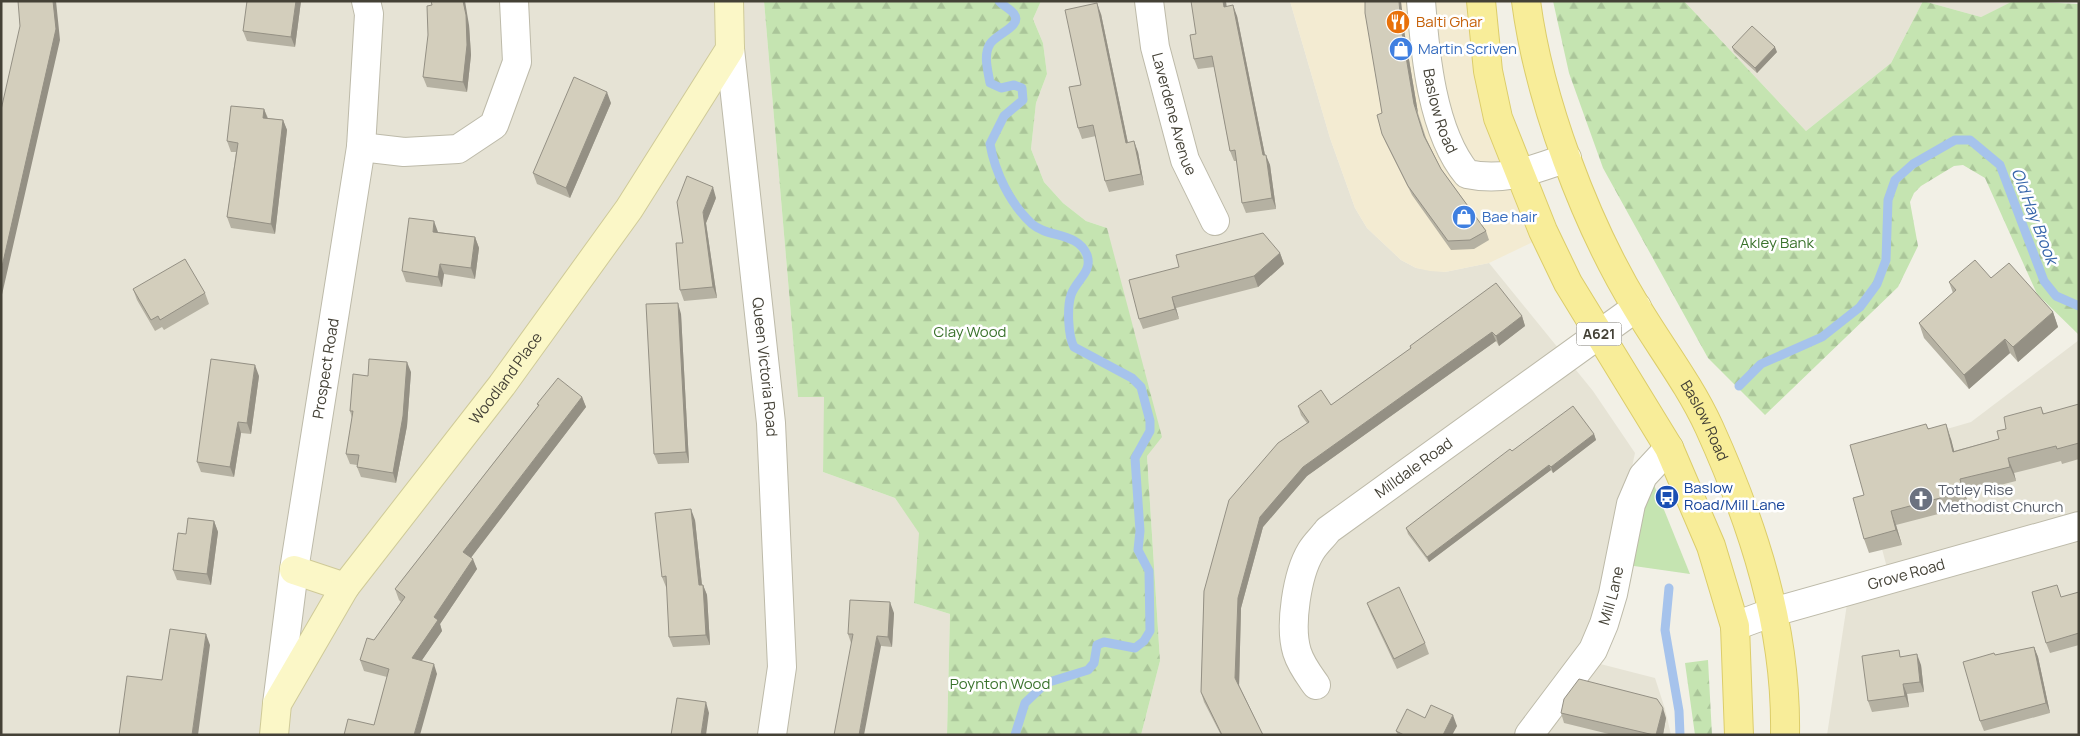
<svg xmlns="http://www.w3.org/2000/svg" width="2080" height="736" viewBox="0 0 2080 736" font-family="Manrope,sans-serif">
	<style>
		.residential { fill: #e6e3d5 }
		.commercial { fill: #f3ebd2 }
		.grass { fill: #c5e4b1 }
		.forest { fill: url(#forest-firs) }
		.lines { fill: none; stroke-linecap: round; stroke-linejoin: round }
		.stream { stroke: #a6c3ec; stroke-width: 9 }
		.street-casing { stroke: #bdbaa9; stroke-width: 30 }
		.secondary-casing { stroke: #cfca98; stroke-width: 30 }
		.primary-casing { stroke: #dccd6a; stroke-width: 30 }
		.street { stroke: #fff; stroke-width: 28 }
		.secondary { stroke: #fbf7c7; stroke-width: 28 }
		.primary { stroke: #f8ed99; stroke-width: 28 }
		.wall { fill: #b5b1a2 }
		.shaded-wall { fill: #949084 }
		.building { fill: #d3cebc; stroke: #949084 }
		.labels { text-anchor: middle; stroke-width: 5; stroke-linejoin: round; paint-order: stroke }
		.shield { fill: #fff; stroke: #7c7a72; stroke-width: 1 }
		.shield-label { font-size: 14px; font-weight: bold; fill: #444136 }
		.food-label { font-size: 15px; fill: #c56008; stroke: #fff; text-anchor: start }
		.shop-label { font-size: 15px; fill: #366cbe; stroke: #fff; text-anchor: start }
		.street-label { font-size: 15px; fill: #444136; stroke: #fff }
		.park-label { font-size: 15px; fill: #3b732d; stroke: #fff }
		.transit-label { font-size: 15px; fill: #164399; stroke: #fff; text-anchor: start }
		.worship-label { font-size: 15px; fill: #5b616d; stroke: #fff; text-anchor: start }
		.water-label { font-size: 16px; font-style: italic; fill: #3665aa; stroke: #fff }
	</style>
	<defs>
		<pattern id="forest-firs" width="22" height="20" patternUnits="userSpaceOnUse" patternTransform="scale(1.25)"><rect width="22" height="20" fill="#c5e4b1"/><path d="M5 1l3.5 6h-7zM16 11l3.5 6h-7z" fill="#aac599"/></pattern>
	</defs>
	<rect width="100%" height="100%" fill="#f2f0e6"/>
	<path class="residential" d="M 1,1 L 764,1 L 798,397 L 825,397 L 823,472 L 895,498 L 920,533 L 914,603 L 950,614 L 947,735 L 1,735 Z
		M 1041,1 L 1290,1 L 1330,138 L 1355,208 L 1367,228 L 1401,260 L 1416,268 L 1445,272 L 1489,263 L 1593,391 L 1635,453 L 1606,588 L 1591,628 L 1573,657 L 1655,678 L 1665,709 L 1671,735 L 1141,735 L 1160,661 L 1147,456 L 1107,228 L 1086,221 L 1063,203 L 1044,182 L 1031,149 L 1036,103 L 1047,74 L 1043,43 L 1033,19 Z
		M 1684,1 L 2013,1 L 1981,17 L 1923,1 L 1891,63 L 1806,131 Z
		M 2079,340 L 2079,735 L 1827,735 L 1849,591 L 1890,579 L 1857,455 L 1971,422 Z"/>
	<path class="commercial" d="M 1290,1 L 1467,1 L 1471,40 L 1487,105 L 1537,240 L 1489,263 L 1445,272 L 1430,271 L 1416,268 L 1401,260 L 1367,228 L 1355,208 L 1330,138 Z"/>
	<path class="grass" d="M 1654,485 L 1690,574 L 1627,565 L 1638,506 Z"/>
	<path class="forest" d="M 764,1 L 1041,1 L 1033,19 L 1043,43 L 1047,74 L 1036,103 L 1031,149 L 1044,182 L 1063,203 L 1086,221 L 1107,228 L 1162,437 L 1147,456 L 1160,661 L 1141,735 L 947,735 L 950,614 L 914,603 L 919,533 L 895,498 L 823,472 L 824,397 L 798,397 Z
		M 1553,1 L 1684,1 L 1806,131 L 1891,63 L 1923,1 L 1981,17 L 2013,1 L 2079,4 L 2079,335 L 2037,294 L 1985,178 L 1963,165 L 1954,166 L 1921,186 L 1914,193 L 1910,202 L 1918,246 L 1898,287 L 1765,415 L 1708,358 L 1603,168 L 1569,73 Z
		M 1708,660 L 1712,735 L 1695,735 L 1685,663 Z"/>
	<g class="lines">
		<path class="stream" d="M 999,1 C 1003,6 1011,9 1014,14 C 1023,26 996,34 990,44 C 983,55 988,71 990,83 L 1001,88 L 1014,85 L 1022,88 L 1023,100 L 1004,116 L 990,144 C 995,172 1010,204 1032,224 C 1048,238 1078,232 1087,255 C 1093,272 1076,280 1071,295 C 1067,307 1068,336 1074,347 L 1132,378 L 1141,387 L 1150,421 L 1150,431 L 1135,458 L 1140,531 L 1138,550 L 1149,571 L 1150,631 L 1144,641 L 1135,648 L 1104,642 L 1097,645 L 1094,663 L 1088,670 L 1046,683 L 1025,703 L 1015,735
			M 1739,386 L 1761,364 L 1822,337 L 1860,307 L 1877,284 L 1886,260 L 1888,200 L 1895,180 L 1913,164 L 1955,140 L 1970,140 L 2000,165 L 2044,281 L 2056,296 L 2079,306
			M 1669,588 L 1665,630 L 1679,711 L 1680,735"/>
		<g class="street-casing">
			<g id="street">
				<path id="s1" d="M 1149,1 L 1155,47 L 1185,160 L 1215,221"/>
				<path id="s2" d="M 1421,1 C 1425,54 1432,132 1467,174 C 1505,182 1531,170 1567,158"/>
				<path id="s3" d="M 730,49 L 771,423 L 782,667 L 772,735"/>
				<path d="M 361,147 L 404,152 L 458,149 L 494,125 L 517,62 L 514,1"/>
				<path id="s4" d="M 1735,626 L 1773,612 L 2079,526"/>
				<path id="s5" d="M 1316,685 C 1309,675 1301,665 1297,652 C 1289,626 1297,574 1311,551 C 1316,543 1323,537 1328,530 L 1637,307"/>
				<path id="s6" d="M 277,704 L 294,570 L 361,147 L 369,14 L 366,1"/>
				<path id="s7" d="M 1529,735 L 1593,650 L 1604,624 L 1613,594 L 1631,504 L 1643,476 L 1669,448"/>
			</g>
		</g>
		<g class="secondary-casing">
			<g id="secondary">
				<path d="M 294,570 L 345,587"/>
				<path id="s8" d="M 274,735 L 277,704 L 345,587 L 502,385 L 629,209 L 730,49 L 729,1"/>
			</g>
		</g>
		<g class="primary-casing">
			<g id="primary">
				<path d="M 1481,1 L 1488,71 L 1498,118 L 1543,231 L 1568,283 L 1669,448 L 1711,546 L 1735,626 L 1739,735"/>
				<path id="s9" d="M 1526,1 C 1539,100 1585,223 1637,308 C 1661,348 1689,384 1709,427 C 1753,524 1787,627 1785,735"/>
			</g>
		</g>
		<use href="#street" class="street"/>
		<use href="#secondary" class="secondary"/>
		<use href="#primary" class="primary"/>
	</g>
	<path class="wall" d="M 266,1 L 301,1 L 295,47 L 247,41 L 243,31 Z
		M 1226,6 L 1237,16 L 1265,155 L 1270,165 L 1276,209 L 1246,213 L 1242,203 L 1237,161 L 1234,161 L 1230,151 L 1214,67 L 1198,69 L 1194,59 L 1196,34 Z
		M 1101,14 L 1128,143 L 1138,152 L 1144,185 L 1109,192 L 1105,181 L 1096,136 L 1082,139 L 1078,128 L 1081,85 Z
		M 469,25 L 471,55 L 467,92 L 427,87 L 423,77 Z
		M 1405,36 L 1418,113 L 1426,138 L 1441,169 L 1486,231 L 1489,240 L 1474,249 L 1451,250 L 1412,195 L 1386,143 L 1382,134 L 1382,113 Z
		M 1732,47 L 1777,52 L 1757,73 L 1734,52 Z
		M 611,103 L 570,198 L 537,184 L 533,173 Z
		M 264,109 L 268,118 L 283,120 L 287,130 L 275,234 L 231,228 L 227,217 L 236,152 L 231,152 L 227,141 Z
		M 716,198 L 706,223 L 717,298 L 684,301 L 680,290 L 683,243 Z
		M 438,232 L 475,237 L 479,248 L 475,279 L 444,274 L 442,287 L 406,282 L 402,271 Z
		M 1280,253 L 1284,264 L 1258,287 L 1176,308 L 1179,319 L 1143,329 L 1139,319 L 1179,267 Z
		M 1991,278 L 2053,312 L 2058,327 L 2018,362 L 2010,353 L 1969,389 L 1924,338 L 1919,323 L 1953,293 L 1949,282 Z
		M 133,289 L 205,293 L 209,304 L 164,330 L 162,327 L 155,331 L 137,300 Z
		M 681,314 L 689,463 L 658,464 L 654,454 Z
		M 1522,316 L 1525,326 L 1499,346 L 1496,341 L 1307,476 L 1263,527 L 1241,608 L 1239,685 L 1263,735 L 1221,735 L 1204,702 L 1201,692 L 1204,591 L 1307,423 L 1301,415 L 1298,406 L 1331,405 L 1410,349 L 1410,346 Z
		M 411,372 L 407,426 L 396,483 L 361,477 L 357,467 L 357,465 L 350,464 L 346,454 L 352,418 L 350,411 L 368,376 Z
		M 259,376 L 251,434 L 241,433 L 234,477 L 201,472 L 197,462 Z
		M 582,397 L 586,407 L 471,557 L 477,569 L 440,624 L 442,631 L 421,661 L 437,674 L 374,725 L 387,677 L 364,671 L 360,660 L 401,602 L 399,600 L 395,589 L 538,406 L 537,404 Z
		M 2079,404 L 2079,459 L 2062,464 L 2061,461 L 2014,473 L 2016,481 L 1965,494 L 1969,506 L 1896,525 L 1902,545 L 1869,553 L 1864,539 L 1864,495 L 1928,428 L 1951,439 L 1954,451 L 1999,439 L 2006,429 L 2041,407 L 2044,414 Z
		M 1594,434 L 1596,440 L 1553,473 L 1551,470 L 1429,562 L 1408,534 L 1406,528 L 1512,451 Z
		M 695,520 L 702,585 L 703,585 L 707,595 L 710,645 L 673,647 L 669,637 L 667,587 L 666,587 L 662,577 Z
		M 214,521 L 218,532 L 211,585 L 177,580 L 173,570 L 186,534 Z
		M 2079,592 L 2079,645 L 2050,653 L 2046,643 L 2062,597 Z
		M 1367,603 L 1425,643 L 1429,654 L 1397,669 L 1371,614 Z
		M 894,613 L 892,647 L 851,643 L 848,634 Z
		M 2034,647 L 2038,657 L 2050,713 L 1984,731 L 1980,721 L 1995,655 Z
		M 1901,656 L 1921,665 L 1924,692 L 1907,694 L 1909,707 L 1872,712 L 1868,701 Z
		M 1561,713 L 1666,718 L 1663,735 L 1613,735 L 1564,723 Z
		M 1425,718 L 1457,726 L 1452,735 L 1398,735 L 1396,731 Z"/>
	<path class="shaded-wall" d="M 53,1 L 56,1 L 60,40 L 1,299 L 1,271 Z
		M 296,1 L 301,1 L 295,47 L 291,37 Z
		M 463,1 L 465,1 L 469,25 L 471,55 L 467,92 L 463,82 Z
		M 1223,1 L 1226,1 L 1228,17 L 1224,7 Z
		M 1399,1 L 1401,1 L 1405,36 L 1418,113 L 1414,104 L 1401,27 Z
		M 1097,3 L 1101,14 L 1130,153 L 1126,143 Z
		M 1233,5 L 1237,16 L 1267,165 L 1263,155 Z
		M 1775,47 L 1777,52 L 1757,73 L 1755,68 Z
		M 607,92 L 611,103 L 570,198 L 566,188 Z
		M 264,109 L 268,120 L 263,118 Z
		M 283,120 L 287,130 L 275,234 L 271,224 Z
		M 1134,141 L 1138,152 L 1144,185 L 1141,174 Z
		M 1266,155 L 1270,165 L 1276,209 L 1272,198 Z
		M 713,187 L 716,198 L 706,223 L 717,298 L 713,287 L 703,212 Z
		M 434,221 L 438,232 L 437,242 L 433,232 Z
		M 475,237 L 479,248 L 475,279 L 471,268 Z
		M 1280,253 L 1284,264 L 1258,287 L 1254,276 Z
		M 440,264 L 444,274 L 442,287 L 438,277 Z
		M 1172,297 L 1176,308 L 1179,319 L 1175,309 Z
		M 678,303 L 681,314 L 689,463 L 686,452 Z
		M 2053,312 L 2058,327 L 2018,362 L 2013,347 Z
		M 1522,316 L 1525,326 L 1499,346 L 1496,336 Z
		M 1492,332 L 1496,341 L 1307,476 L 1263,527 L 1241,608 L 1239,688 L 1235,678 L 1238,598 L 1260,517 L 1303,467 Z
		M 2005,339 L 2010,353 L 1969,389 L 1964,375 Z
		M 407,362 L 411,372 L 407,426 L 396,483 L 393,473 Z
		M 255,365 L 259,376 L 251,434 L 247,423 Z
		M 582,397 L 586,407 L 467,563 L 463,552 Z
		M 238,422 L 241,433 L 234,477 L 230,467 Z
		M 1946,424 L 1951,439 L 1958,466 L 1953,452 Z
		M 1594,434 L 1596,440 L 1553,473 L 1551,467 Z
		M 2008,458 L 2014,473 L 2016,481 L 2010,467 Z
		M 1549,465 L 1551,470 L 1429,562 L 1427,557 Z
		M 1960,479 L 1969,506 L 1963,492 Z
		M 691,509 L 695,520 L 703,595 L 699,585 Z
		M 1891,511 L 1896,525 L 1902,545 L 1896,530 Z
		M 214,521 L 218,532 L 211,585 L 207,574 Z
		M 473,559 L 477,569 L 440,624 L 442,631 L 416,669 L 412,658 L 434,617 Z
		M 703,585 L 707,595 L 710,645 L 706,635 Z
		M 890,602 L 894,613 L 892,647 L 888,637 Z
		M 206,634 L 210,645 L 198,735 L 192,735 Z
		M 877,636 L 881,646 L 864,735 L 859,735 Z
		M 2034,647 L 2038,657 L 2050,713 L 2046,703 Z
		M 1917,654 L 1921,665 L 1924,692 L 1920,682 Z
		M 434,664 L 437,674 L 420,735 L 414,735 Z
		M 1903,684 L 1907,694 L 1909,707 L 1905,696 Z
		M 706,702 L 709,713 L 706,735 L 701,735 Z
		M 1663,708 L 1666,718 L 1663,735 L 1656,735 Z
		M 1453,715 L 1457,726 L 1452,735 L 1443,735 Z"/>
	<path class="building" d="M 18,1 L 53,1 L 56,29 L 1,271 L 1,110 L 20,26 Z
		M 247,1 L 296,1 L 291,37 L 243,31 Z
		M 431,1 L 463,1 L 466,15 L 467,45 L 463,82 L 423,77 L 428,35 L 427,6 L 432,5 Z
		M 1191,1 L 1223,1 L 1224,7 L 1233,5 L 1263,155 L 1266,155 L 1272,198 L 1242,203 L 1235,150 L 1230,151 L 1212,56 L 1194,59 L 1190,35 L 1196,34 Z
		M 1365,1 L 1399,1 L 1401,27 L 1414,104 L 1424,136 L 1441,169 L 1486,231 L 1470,240 L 1448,241 L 1408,186 L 1382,134 L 1377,115 L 1382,113 L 1365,13 Z
		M 1097,3 L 1126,143 L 1134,141 L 1141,174 L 1105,181 L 1093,125 L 1078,128 L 1069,87 L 1081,85 L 1065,10 Z
		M 1752,26 L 1775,47 L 1755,68 L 1732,47 Z
		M 574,77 L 607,92 L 566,188 L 533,173 Z
		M 231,106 L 264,109 L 263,118 L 283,120 L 271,224 L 227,217 L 238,143 L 227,141 Z
		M 687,176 L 713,187 L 703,212 L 713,287 L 680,290 L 676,243 L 683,243 L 677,202 Z
		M 409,218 L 434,221 L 433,232 L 475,237 L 471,268 L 440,264 L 438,277 L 402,271 Z
		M 1263,233 L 1280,253 L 1254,276 L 1172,297 L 1175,309 L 1139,319 L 1129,280 L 1179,267 L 1176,255 Z
		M 185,259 L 205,293 L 160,320 L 158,316 L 151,320 L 133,289 Z
		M 1975,260 L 1991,278 L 2009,263 L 2053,312 L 2013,347 L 2005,339 L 1964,375 L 1919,323 L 1956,290 L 1949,282 Z
		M 1496,283 L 1522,316 L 1496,336 L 1492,332 L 1303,467 L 1260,517 L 1238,598 L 1235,678 L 1263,735 L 1222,735 L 1201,692 L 1204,591 L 1229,500 L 1278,443 L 1309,422 L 1298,406 L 1321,390 L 1331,405 L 1411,348 L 1410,346 Z
		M 678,303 L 686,452 L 654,454 L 646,304 Z
		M 211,359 L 255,365 L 247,423 L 238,422 L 230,467 L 197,462 Z
		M 369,359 L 407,362 L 403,416 L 393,473 L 357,467 L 359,455 L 346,454 L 353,411 L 350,411 L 353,374 L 368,376 Z
		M 558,378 L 582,397 L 463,552 L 473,559 L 434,617 L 438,620 L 412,658 L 434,664 L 414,735 L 344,735 L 348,719 L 374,725 L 389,669 L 360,660 L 367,638 L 374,640 L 405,597 L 395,589 L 539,405 L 537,404 Z
		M 2079,404 L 2079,443 L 2057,449 L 2056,446 L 2008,458 L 2010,467 L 1960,479 L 1963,492 L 1891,511 L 1896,530 L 1864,539 L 1853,498 L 1864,495 L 1850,445 L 1926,424 L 1928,429 L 1946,424 L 1953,452 L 1999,439 L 1997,431 L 2006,429 L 2004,417 L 2041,407 L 2043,414 Z
		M 1573,406 L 1594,434 L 1551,467 L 1549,465 L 1427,557 L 1406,528 L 1510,449 L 1512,451 Z
		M 691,509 L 699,585 L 703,585 L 706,635 L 669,637 L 666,576 L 662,577 L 655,513 Z
		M 188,518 L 214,521 L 207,574 L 173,570 L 178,533 L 186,534 Z
		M 2057,585 L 2061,597 L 2079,592 L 2079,633 L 2046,643 L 2032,592 Z
		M 1399,587 L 1425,643 L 1394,659 L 1367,603 Z
		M 850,600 L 890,602 L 888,637 L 877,636 L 859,735 L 834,735 L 853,634 L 848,634 Z
		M 170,629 L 206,634 L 192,735 L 119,735 L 127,676 L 162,680 Z
		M 2034,647 L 2046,703 L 1980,721 L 1963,662 L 1994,653 L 1995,655 Z
		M 1899,650 L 1900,657 L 1917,654 L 1920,682 L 1903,684 L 1905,696 L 1868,701 L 1862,656 Z
		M 1579,679 L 1657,699 L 1663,708 L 1656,735 L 1654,735 L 1561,713 L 1564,699 Z
		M 677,698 L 706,702 L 701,735 L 671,735 Z
		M 1431,705 L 1453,715 L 1443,735 L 1404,735 L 1396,731 L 1407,709 L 1425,718 Z"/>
	<defs>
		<g id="restaurant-disc" transform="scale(1.25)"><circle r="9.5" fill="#e8710a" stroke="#fff"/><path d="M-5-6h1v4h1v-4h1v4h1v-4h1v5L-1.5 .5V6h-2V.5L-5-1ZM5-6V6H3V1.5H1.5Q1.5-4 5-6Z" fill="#fff"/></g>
		<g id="shop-disc" transform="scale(1.25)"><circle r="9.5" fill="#3f7fe0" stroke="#fff"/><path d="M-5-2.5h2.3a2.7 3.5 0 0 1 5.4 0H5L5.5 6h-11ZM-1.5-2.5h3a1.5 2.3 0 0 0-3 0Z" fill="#fff"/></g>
		<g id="bus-disc" transform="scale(1.25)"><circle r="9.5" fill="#1a4fb4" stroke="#fff"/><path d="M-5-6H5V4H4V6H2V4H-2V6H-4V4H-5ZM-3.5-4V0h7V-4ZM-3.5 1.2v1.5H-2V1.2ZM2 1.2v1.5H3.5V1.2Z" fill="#fff"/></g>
		<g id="church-disc" transform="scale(1.25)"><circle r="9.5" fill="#6b7280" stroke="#fff"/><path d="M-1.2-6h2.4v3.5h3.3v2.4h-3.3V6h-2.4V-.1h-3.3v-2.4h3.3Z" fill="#fff"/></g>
	</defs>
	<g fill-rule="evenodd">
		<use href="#restaurant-disc" x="1398" y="22"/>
		<use href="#shop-disc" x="1401" y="49"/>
		<use href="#shop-disc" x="1464" y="217"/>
		<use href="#bus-disc" x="1667" y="497"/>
		<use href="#church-disc" x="1921" y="499"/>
	</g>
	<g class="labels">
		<rect class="shield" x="1576.5" y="322.5" width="45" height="23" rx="4"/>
		<g class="shield-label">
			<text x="1599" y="339">A621</text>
		</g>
		<g class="food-label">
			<text x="1416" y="27">Balti Ghar</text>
		</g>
		<g class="shop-label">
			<text x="1418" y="54">Martin Scriven</text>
			<text x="1482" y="222">Bae hair</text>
		</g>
		<g class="street-label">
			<text dy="5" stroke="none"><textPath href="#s2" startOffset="112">Baslow Road</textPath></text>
			<text dy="5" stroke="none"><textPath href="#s1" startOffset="116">Laverdene Avenue</textPath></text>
			<text dy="5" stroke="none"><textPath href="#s6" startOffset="339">Prospect Road</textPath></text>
			<text dy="5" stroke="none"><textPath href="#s3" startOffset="320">Queen Victoria Road</textPath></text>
			<text dy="5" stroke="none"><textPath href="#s8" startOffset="430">Woodland Place</textPath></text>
			<text dy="5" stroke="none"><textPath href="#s9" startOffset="460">Baslow Road</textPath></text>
			<text dy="5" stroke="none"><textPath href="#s5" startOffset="275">Milldale Road</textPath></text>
			<text dy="5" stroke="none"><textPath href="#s4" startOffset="179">Grove Road</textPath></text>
			<text dy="5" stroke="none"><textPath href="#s7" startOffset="164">Mill Lane</textPath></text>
		</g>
		<g class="park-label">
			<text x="1777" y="248">Akley Bank</text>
			<text x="970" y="337">Clay Wood</text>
			<text x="1000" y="689">Poynton Wood</text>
		</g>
		<g class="transit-label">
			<text x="1684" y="493">Baslow<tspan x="1684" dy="17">Road/Mill Lane</tspan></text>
		</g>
		<g class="worship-label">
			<text x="1938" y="495">Totley Rise<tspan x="1938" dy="17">Methodist Church</tspan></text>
		</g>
		<g class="water-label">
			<text transform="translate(2035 216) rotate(69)" y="6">Old Hay Brook</text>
		</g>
	</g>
	<rect width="2080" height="736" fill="none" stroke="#444136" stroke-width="5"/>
</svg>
